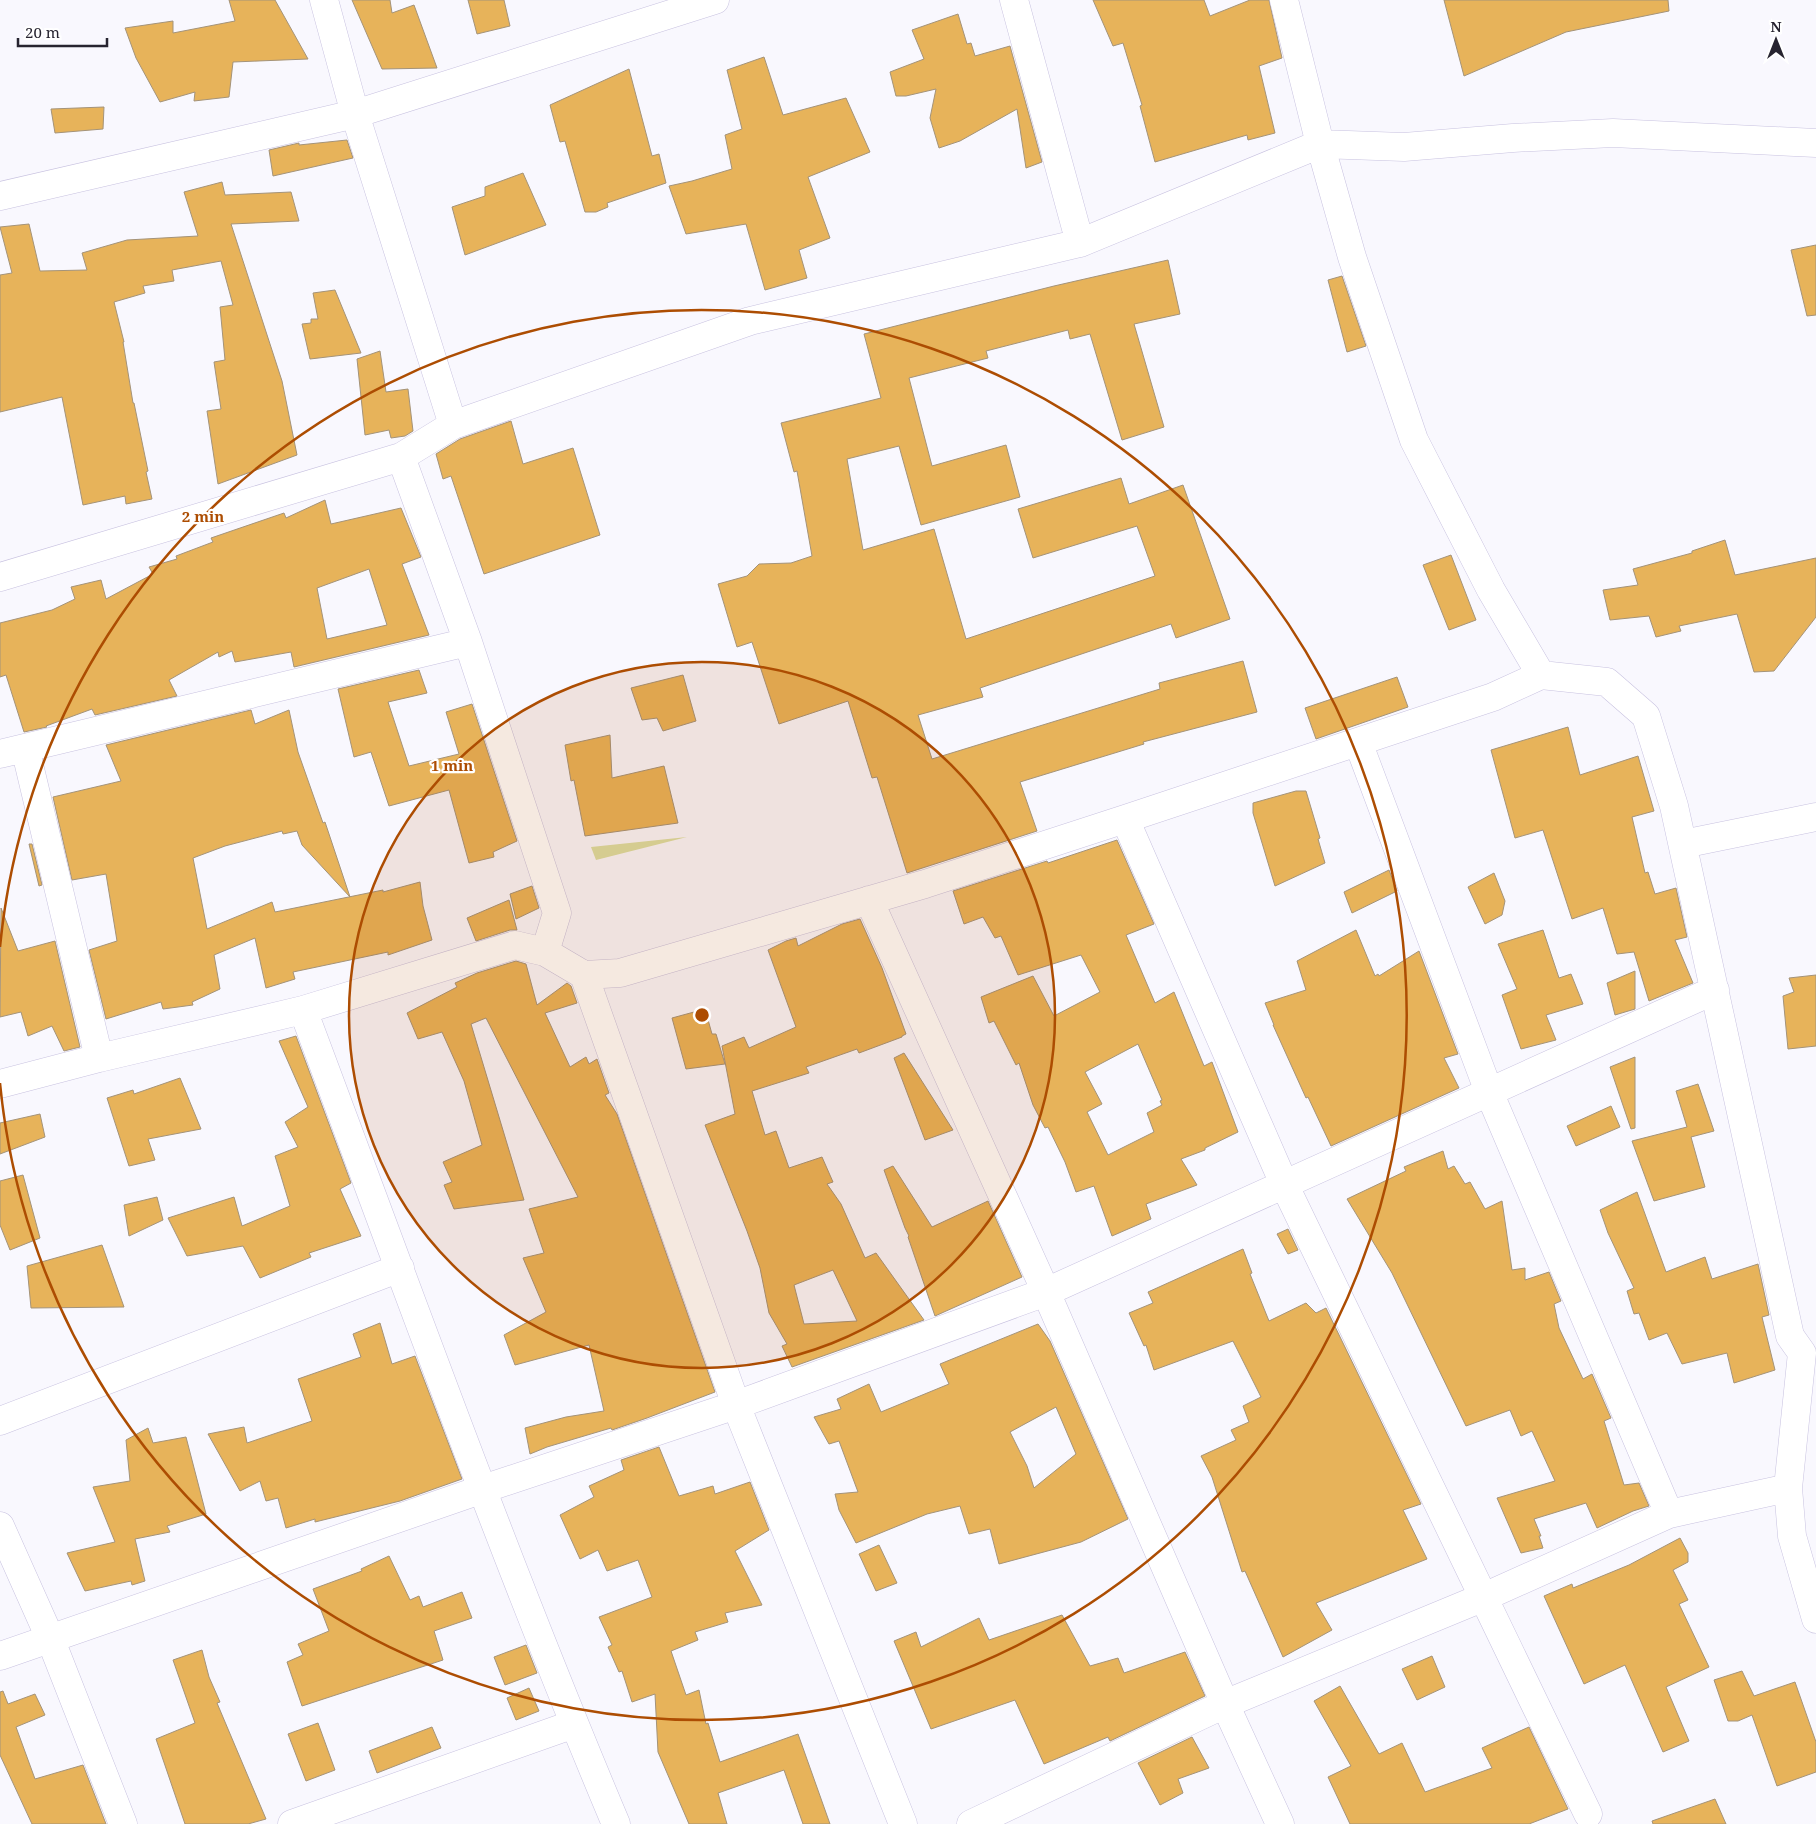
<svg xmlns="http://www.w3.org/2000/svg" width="1816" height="1824" viewBox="0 0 1816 1824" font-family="'Noto Serif',serif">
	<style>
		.green { fill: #dbdea4 }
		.building { fill: #e7b35a; stroke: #a49379; fill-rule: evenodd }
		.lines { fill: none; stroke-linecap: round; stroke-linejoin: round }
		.minor-casing { stroke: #c8c2e0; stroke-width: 29 }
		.minor { stroke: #fff; stroke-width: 28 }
		.ring { fill: none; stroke: #ad4d02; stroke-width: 2.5 }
		.centre { fill: #ad4d02; stroke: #fff; stroke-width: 2.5 }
		.ring-label { font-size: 15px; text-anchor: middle; font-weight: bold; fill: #ad4d02; stroke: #fff; stroke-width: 4.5; stroke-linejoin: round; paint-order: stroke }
	</style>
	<rect width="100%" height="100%" fill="#f9f8fe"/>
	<path class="green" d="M 687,837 L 596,860 L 591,847 Z"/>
	<path class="building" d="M 229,0 L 275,0 L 308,59 L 233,62 L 229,97 L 194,101 L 195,92 L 160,102 L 136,58 L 125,28 L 173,21 L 173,33 L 235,21 Z
		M 352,0 L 390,0 L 392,13 L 414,5 L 437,68 L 382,69 Z
		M 468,0 L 504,0 L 510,26 L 477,34 Z
		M 1093,0 L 1204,0 L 1210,16 L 1250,0 L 1269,0 L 1282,58 L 1259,66 L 1275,133 L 1248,140 L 1247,135 L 1155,162 L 1140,106 L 1142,105 L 1123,43 L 1113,46 Z
		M 1444,0 L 1668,0 L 1669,11 L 1566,32 L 1464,76 Z
		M 958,14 L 967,44 L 971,43 L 975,56 L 1010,46 L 1042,162 L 1026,168 L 1017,109 L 960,141 L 939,148 L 930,118 L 936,89 L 906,96 L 896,96 L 890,72 L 924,59 L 912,30 Z
		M 764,57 L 783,115 L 846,98 L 870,152 L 808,177 L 830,238 L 799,250 L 807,278 L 765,290 L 746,224 L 686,234 L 669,186 L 692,181 L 732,169 L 725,135 L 742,129 L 727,70 Z
		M 629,69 L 652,156 L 659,154 L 666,183 L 607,203 L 608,207 L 596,212 L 585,212 L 565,141 L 560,142 L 550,105 Z
		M 104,107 L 103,129 L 55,133 L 51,109 Z
		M 347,140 L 353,158 L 273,176 L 269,150 L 299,143 L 299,145 Z
		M 523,173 L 546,225 L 465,255 L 452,207 L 485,196 L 485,187 Z
		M 222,182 L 225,195 L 291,192 L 299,221 L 231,224 L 282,381 L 297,455 L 218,484 L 207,411 L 221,409 L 214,362 L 225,360 L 220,307 L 233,305 L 221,261 L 172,270 L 174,281 L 143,286 L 145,293 L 114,302 L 124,342 L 123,342 L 133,403 L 134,403 L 148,471 L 146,472 L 152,499 L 126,504 L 125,496 L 83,505 L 62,397 L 0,412 L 0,275 L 12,273 L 0,227 L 29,224 L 40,271 L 87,270 L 82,253 L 127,240 L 198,236 L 184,192 Z
		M 1816,245 L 1816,315 L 1807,316 L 1791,250 Z
		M 1168,260 L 1180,314 L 1134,324 L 1164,427 L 1122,440 L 1090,334 L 1070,339 L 1068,330 L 986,351 L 988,358 L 909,378 L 932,466 L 1006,445 L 1020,497 L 921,525 L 899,446 L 847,459 L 863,550 L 934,529 L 966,639 L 1155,576 L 1137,526 L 1033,558 L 1018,509 L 1121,478 L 1129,504 L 1183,485 L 1230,619 L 1176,638 L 1171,624 L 980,688 L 983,697 L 918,715 L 932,759 L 1160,689 L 1159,683 L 1243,661 L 1257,712 L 1143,742 L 1144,744 L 1020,782 L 1037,831 L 907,873 L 877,777 L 872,778 L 848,701 L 779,724 L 752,642 L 737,647 L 718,584 L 747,576 L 759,564 L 791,563 L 812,556 L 797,471 L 794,472 L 781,423 L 881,398 L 864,334 L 1054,286 Z
		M 1342,276 L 1366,346 L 1347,352 L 1328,280 Z
		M 335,290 L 361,353 L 310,359 L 302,324 L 311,323 L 311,319 L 318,319 L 313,293 Z
		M 380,351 L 386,392 L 408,389 L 413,431 L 405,436 L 391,438 L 389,430 L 365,435 L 357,359 Z
		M 511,421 L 523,464 L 573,448 L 600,535 L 484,574 L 451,476 L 443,479 L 436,454 L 460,439 Z
		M 325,500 L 331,524 L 401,508 L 421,557 L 402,564 L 429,635 L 294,667 L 291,652 L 235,662 L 232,651 L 219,657 L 218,652 L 169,680 L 177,696 L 95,715 L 92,709 L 46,726 L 47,727 L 24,732 L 6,675 L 0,677 L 0,623 L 52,610 L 75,599 L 71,587 L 101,580 L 106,599 L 153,574 L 149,567 L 177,559 L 176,556 L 213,542 L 211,538 L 284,513 L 286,518 ZM 369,569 L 387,625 L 327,639 L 317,588 Z
		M 1725,540 L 1735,575 L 1816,558 L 1816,617 L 1774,671 L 1754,672 L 1737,614 L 1679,626 L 1681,631 L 1656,637 L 1649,616 L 1610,620 L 1603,590 L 1638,585 L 1633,569 L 1692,553 L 1692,551 Z
		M 1451,555 L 1476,620 L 1449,630 L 1423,565 Z
		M 419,670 L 427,693 L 388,702 L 409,766 L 459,754 L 446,712 L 472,704 L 517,841 L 493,852 L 494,857 L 469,863 L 449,790 L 389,806 L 371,752 L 354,757 L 338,689 Z
		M 683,675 L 696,721 L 663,731 L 657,718 L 642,720 L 631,688 Z
		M 1397,677 L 1408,707 L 1316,739 L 1305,708 Z
		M 251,710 L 255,724 L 289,710 L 298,752 L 323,823 L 325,822 L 350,897 L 302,845 L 297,831 L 283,834 L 282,831 L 225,846 L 193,858 L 207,929 L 272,902 L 275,912 L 383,890 L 383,892 L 420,882 L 423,906 L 432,940 L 388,955 L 388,952 L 293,972 L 295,979 L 266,988 L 255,938 L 214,955 L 220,989 L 192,1002 L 193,1005 L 163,1009 L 161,1002 L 106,1019 L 89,950 L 117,941 L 106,874 L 72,880 L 53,797 L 121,781 L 106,745 Z
		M 1568,727 L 1580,775 L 1638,756 L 1654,811 L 1632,817 L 1645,873 L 1648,872 L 1655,894 L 1676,888 L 1687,937 L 1675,940 L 1693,983 L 1649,1001 L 1634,952 L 1617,954 L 1603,908 L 1572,919 L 1543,830 L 1515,838 L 1491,750 Z
		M 610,735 L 612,778 L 664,766 L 678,823 L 585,836 L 574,780 L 571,781 L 565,745 Z
		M 1296,791 L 1306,791 L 1320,838 L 1318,839 L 1325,863 L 1275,886 L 1253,813 L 1253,803 Z
		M 1117,840 L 1154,924 L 1126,935 L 1155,1003 L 1174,992 L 1204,1066 L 1212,1062 L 1238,1132 L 1205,1148 L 1205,1150 L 1181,1159 L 1197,1185 L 1146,1204 L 1151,1219 L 1112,1236 L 1094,1186 L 1076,1192 L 1065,1162 L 1048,1127 L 1045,1128 L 1033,1105 L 1019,1063 L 1016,1065 L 994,1021 L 989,1023 L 981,997 L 1033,976 L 1054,1016 L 1100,992 L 1081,955 L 1018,975 L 1001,936 L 995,938 L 983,917 L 964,924 L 953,891 L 1047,861 L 1048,863 ZM 1138,1044 L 1162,1100 L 1160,1101 L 1162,1105 L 1147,1113 L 1154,1132 L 1108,1155 L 1087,1112 L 1102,1104 L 1085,1072 Z
		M 29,844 L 32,844 L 42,885 L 39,886 Z
		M 1389,870 L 1397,891 L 1352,913 L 1344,892 Z
		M 1494,873 L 1505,901 L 1502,915 L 1485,924 L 1468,887 Z
		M 532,886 L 539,908 L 516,919 L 510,894 Z
		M 509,900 L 517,930 L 510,930 L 476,941 L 467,918 Z
		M 1,908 L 18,951 L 55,941 L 80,1047 L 64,1051 L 52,1026 L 28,1036 L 21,1012 L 0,1017 Z
		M 860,919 L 882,968 L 906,1034 L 902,1036 L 902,1037 L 859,1053 L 857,1049 L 806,1067 L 809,1073 L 752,1091 L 765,1135 L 776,1131 L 789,1168 L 822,1157 L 833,1182 L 827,1184 L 841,1204 L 865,1258 L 876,1253 L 924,1320 L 792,1367 L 782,1346 L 787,1344 L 769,1313 L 760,1268 L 747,1231 L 705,1125 L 735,1114 L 722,1046 L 744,1037 L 749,1048 L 796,1027 L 768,950 L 786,941 L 796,938 L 798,946 L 842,924 ZM 833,1270 L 857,1321 L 804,1324 L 794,1285 Z
		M 1356,930 L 1375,976 L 1378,974 L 1379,976 L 1419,951 L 1458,1054 L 1444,1058 L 1459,1088 L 1331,1146 L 1308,1097 L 1306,1098 L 1273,1025 L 1274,1025 L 1265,1003 L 1306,990 L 1297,961 Z
		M 1543,930 L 1559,978 L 1571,974 L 1583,1004 L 1546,1015 L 1556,1040 L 1521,1049 L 1502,995 L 1517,989 L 1498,944 Z
		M 516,961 L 526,964 L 537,1005 L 567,983 L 571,986 L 577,1003 L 545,1013 L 570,1067 L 586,1057 L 589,1064 L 597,1059 L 609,1093 L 605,1095 L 617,1114 L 715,1392 L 647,1418 L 612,1430 L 611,1428 L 547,1447 L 530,1454 L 525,1428 L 566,1417 L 604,1411 L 589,1345 L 515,1365 L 504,1335 L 546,1312 L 523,1258 L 544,1253 L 529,1209 L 578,1197 L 486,1018 L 471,1024 L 524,1200 L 454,1209 L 444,1185 L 452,1182 L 443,1162 L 482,1145 L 464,1081 L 442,1032 L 418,1039 L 407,1013 L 457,987 L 455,983 L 477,973 Z
		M 1635,971 L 1635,1009 L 1615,1015 L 1607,983 Z
		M 1816,975 L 1816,1046 L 1788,1049 L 1783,996 L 1794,992 L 1789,978 Z
		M 705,1009 L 712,1034 L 716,1034 L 725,1064 L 686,1069 L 672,1018 Z
		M 296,1036 L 351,1183 L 340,1189 L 361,1236 L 309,1253 L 311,1257 L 260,1278 L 243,1246 L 187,1256 L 168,1218 L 234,1197 L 242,1226 L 290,1206 L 275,1156 L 298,1147 L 285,1122 L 308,1107 L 279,1041 Z
		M 904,1053 L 953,1130 L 925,1140 L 894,1058 Z
		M 1635,1057 L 1635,1128 L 1631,1129 L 1610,1067 Z
		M 180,1078 L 201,1129 L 148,1139 L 155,1160 L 129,1166 L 107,1098 L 133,1090 L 134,1094 Z
		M 1698,1084 L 1714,1131 L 1691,1137 L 1705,1187 L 1654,1201 L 1632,1141 L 1687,1127 L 1676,1091 Z
		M 1611,1106 L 1620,1127 L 1576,1146 L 1567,1126 Z
		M 40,1114 L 45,1137 L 0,1154 L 0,1123 Z
		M 1443,1151 L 1448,1169 L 1454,1166 L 1465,1184 L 1470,1182 L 1485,1209 L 1502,1201 L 1512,1270 L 1525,1268 L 1525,1280 L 1549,1272 L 1561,1301 L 1554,1304 L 1559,1328 L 1583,1379 L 1592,1374 L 1611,1418 L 1604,1421 L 1624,1485 L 1639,1483 L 1649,1506 L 1633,1511 L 1597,1528 L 1586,1503 L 1534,1519 L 1541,1536 L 1539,1536 L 1543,1548 L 1521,1553 L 1497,1498 L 1555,1481 L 1532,1431 L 1521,1436 L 1510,1410 L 1466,1426 L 1392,1273 L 1347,1199 L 1406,1171 L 1404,1167 Z
		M 893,1166 L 932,1227 L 988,1201 L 1022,1277 L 935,1316 L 908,1237 L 909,1236 L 905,1228 L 884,1170 Z
		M 23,1175 L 40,1238 L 10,1250 L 0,1225 L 0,1181 Z
		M 1637,1192 L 1666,1272 L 1705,1257 L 1712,1279 L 1758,1264 L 1769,1315 L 1762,1317 L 1775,1370 L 1734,1383 L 1727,1353 L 1682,1364 L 1667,1333 L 1649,1340 L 1639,1313 L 1634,1314 L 1627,1291 L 1634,1288 L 1608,1233 L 1600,1210 Z
		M 157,1197 L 163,1220 L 129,1236 L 124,1205 Z
		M 1288,1229 L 1298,1250 L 1288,1254 L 1277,1234 Z
		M 102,1245 L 124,1307 L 31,1308 L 27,1266 Z
		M 1243,1249 L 1252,1273 L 1250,1274 L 1269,1321 L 1306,1303 L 1316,1313 L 1326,1308 L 1421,1504 L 1403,1510 L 1427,1559 L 1316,1603 L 1332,1630 L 1283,1657 L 1245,1571 L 1242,1572 L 1212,1477 L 1201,1456 L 1236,1440 L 1231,1430 L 1249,1422 L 1243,1406 L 1261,1397 L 1233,1341 L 1154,1370 L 1146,1345 L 1144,1346 L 1129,1313 L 1153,1303 L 1148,1292 Z
		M 380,1323 L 392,1364 L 415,1356 L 462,1479 L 400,1501 L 315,1522 L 315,1519 L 286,1528 L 278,1498 L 266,1501 L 260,1481 L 240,1491 L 208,1434 L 244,1427 L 247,1443 L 312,1421 L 298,1379 L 361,1357 L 353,1334 Z
		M 1038,1324 L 1050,1341 L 1128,1519 L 1081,1542 L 999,1564 L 990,1529 L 969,1534 L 960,1506 L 927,1514 L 856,1543 L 839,1510 L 835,1494 L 858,1492 L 839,1441 L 829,1444 L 814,1417 L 841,1409 L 837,1399 L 869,1384 L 881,1412 L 949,1384 L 940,1364 ZM 1056,1407 L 1076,1454 L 1034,1488 L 1027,1466 L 1010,1432 Z
		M 148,1428 L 153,1443 L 186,1437 L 206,1514 L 167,1526 L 170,1532 L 135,1539 L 145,1581 L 132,1585 L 131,1581 L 85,1591 L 67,1553 L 115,1542 L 93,1487 L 130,1481 L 126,1440 Z
		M 659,1447 L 679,1496 L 713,1486 L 715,1494 L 750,1482 L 769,1530 L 735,1551 L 762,1605 L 725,1613 L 728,1622 L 695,1632 L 698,1640 L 671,1651 L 686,1695 L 699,1690 L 706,1724 L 708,1723 L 720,1762 L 798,1734 L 830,1824 L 803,1824 L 784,1770 L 718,1793 L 727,1824 L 689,1824 L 658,1752 L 655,1694 L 632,1702 L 622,1671 L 619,1672 L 608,1647 L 612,1645 L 599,1617 L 652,1597 L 638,1560 L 607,1571 L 598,1550 L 580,1559 L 560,1515 L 594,1497 L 589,1486 L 624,1470 L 621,1460 Z
		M 1680,1538 L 1688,1553 L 1688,1562 L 1673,1570 L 1688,1600 L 1679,1604 L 1709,1667 L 1666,1687 L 1689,1741 L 1663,1752 L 1625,1665 L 1584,1684 L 1544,1596 L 1572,1584 L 1573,1588 L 1629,1565 Z
		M 879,1545 L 897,1583 L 876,1591 L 859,1554 Z
		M 389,1556 L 410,1600 L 419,1596 L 423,1607 L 462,1592 L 472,1618 L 434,1631 L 443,1660 L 302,1706 L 287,1662 L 303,1655 L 298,1644 L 329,1631 L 313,1589 L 362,1571 L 361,1569 Z
		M 1062,1615 L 1090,1666 L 1118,1658 L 1124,1673 L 1185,1652 L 1205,1696 L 1110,1741 L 1108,1737 L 1044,1764 L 1015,1700 L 931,1729 L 894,1641 L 916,1632 L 921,1647 L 979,1618 L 989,1640 Z
		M 526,1645 L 537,1673 L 505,1685 L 494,1657 Z
		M 202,1650 L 209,1677 L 220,1702 L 217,1703 L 266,1819 L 248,1824 L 185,1824 L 156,1739 L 195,1723 L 173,1660 Z
		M 1432,1656 L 1445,1687 L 1417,1700 L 1402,1669 Z
		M 1742,1671 L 1754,1696 L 1795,1682 L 1816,1742 L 1816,1772 L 1777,1786 L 1752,1715 L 1738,1721 L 1728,1721 L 1714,1680 Z
		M 1340,1686 L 1379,1754 L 1402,1743 L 1425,1792 L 1492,1768 L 1482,1748 L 1529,1727 L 1568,1809 L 1529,1824 L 1350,1824 L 1328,1777 L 1351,1766 L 1314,1701 Z
		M 529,1688 L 539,1711 L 516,1720 L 507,1698 Z
		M 3,1691 L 8,1704 L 35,1694 L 45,1715 L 16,1727 L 35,1779 L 83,1765 L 106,1824 L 32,1824 L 0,1755 L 0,1692 Z
		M 318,1723 L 335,1770 L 306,1781 L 288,1734 Z
		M 432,1727 L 441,1748 L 377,1773 L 369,1751 Z
		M 1192,1737 L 1209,1768 L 1178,1779 L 1183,1793 L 1160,1805 L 1138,1763 Z
		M 1715,1799 L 1726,1824 L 1653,1824 L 1652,1821 Z"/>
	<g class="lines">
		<g class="minor-casing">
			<path id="minor" d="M 324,0 L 355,114 L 453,425
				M 1014,0 L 1080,243
				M 1284,0 L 1320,144 L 1352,257 L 1414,440 L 1491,590 L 1541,675
				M 0,196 L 355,114 L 715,0
				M 401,457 L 468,642 L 557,913 L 545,952
				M 0,577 L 401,457 L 453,425 L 750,321 L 1080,243 L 1320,144 L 1404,147 L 1513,138 L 1613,133 L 1816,143
				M 1358,742 L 1489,1092 L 1669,1514
				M 25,748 L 99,1058
				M 0,754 L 468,642
				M 1125,819 L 1284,1184 L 1588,1814
				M 1683,844 L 1816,817
				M 869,900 L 1046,1292 L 1225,1704 L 1280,1824
				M 584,975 L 736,1405 L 903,1824
				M 303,1010 C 405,1282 503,1556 616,1824
				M 0,1084 L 99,1058 L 303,1010 L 515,945 L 545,952 L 584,975 L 620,973 L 925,884 L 1125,819 L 1493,697 L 1541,675 L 1607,682 L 1646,716 L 1674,806 L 1790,1336 L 1802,1353 L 1788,1488 L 1792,1536 L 1816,1619
				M 0,1421 L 400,1268
				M 0,1526 L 50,1638 L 123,1824
				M 0,1656 L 483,1489 L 736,1405 L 1046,1292 L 1715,990
				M 292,1824 L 574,1724
				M 971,1824 L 1225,1704 L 1484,1597 L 1669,1514 L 1788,1488"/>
		</g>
		<use href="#minor" class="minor"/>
	</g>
	<circle cx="702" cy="1015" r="353" fill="#ad4d02" fill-opacity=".12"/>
	<g class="ring">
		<circle cx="702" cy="1015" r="353"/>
		<path d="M0 947A705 705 0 1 1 0 1083"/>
	</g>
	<circle cx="702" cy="1015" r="8" class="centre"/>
	<g class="ring-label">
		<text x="203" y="522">2 min</text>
		<text x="452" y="771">1 min</text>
	</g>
	<g transform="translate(1776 40)" stroke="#ffffff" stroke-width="4" paint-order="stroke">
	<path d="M0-4L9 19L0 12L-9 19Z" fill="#272430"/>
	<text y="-8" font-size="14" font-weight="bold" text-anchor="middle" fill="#272430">N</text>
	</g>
	<path d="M18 38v8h89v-8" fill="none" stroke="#272430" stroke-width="2.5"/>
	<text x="25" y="38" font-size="15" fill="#272430" stroke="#ffffff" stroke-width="4" paint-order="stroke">20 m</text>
</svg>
